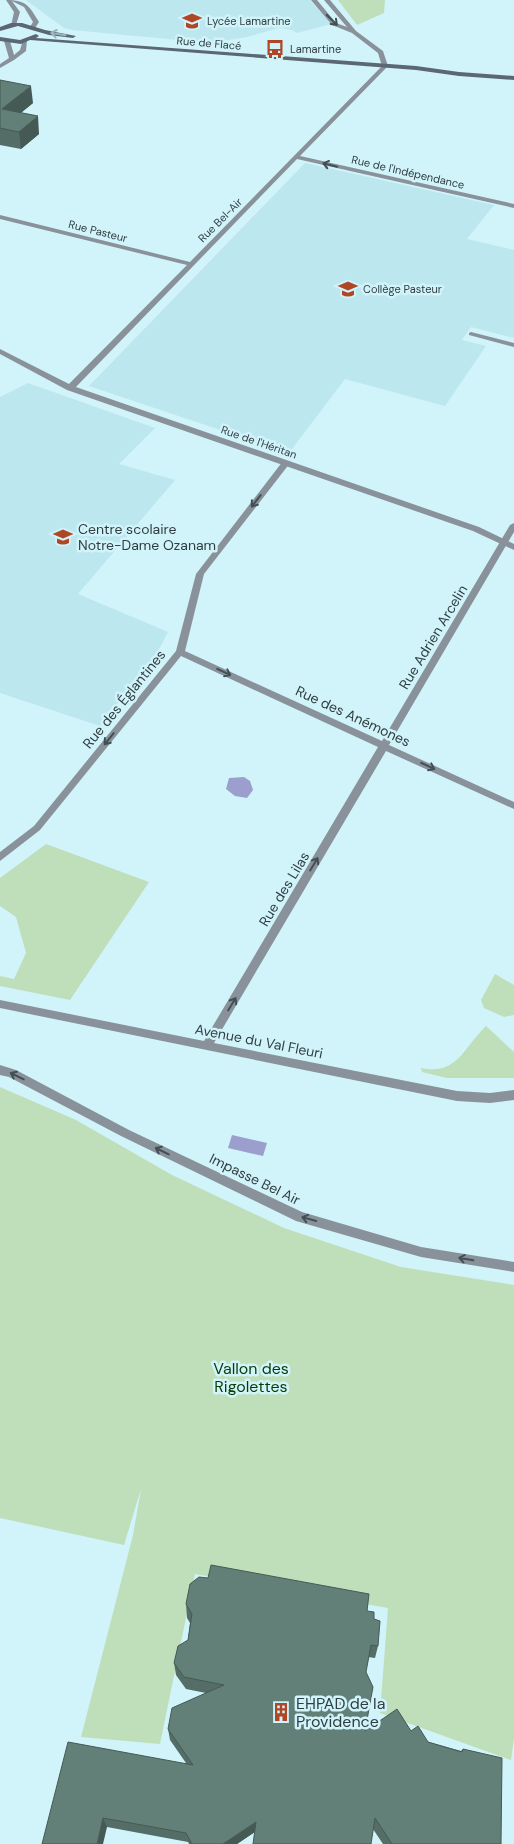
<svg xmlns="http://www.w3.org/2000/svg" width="514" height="1844" viewBox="0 0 514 1844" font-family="'DM Sans',sans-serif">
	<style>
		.built { fill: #bce7ef }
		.green { fill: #bfdfbb }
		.water { fill: #9c9fcd }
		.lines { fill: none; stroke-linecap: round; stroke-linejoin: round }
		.minor { fill: #89929a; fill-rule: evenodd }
		.tertiary { fill: #89929a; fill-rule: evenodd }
		.secondary { fill: #5b6773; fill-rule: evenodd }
		.wall { fill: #546e67 }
		.shaded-wall { fill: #455a54 }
		.building { fill: #628078; stroke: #455a54 }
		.oneway { stroke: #424f53 }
		.oneway2 { stroke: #9cb4bd }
		.labels { text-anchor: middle; stroke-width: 5; stroke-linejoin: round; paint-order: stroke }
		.far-poi-label { font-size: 11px; fill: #303e41; stroke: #d1f3fa; text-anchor: start }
		.far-street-label { font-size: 11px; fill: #303e41; stroke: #d1f3fa }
		.poi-label { font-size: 14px; fill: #303e41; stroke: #d1f3fa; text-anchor: start }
		.street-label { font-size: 14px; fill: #303e41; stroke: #d1f3fa }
		.near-park-label { font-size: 16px; fill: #0a3d06; stroke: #d1f3fa }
		.near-poi-label { font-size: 16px; fill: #303e41; stroke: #d1f3fa; text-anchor: start }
	</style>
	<rect width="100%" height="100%" fill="#d1f3fa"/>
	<path class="built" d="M 26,0 L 310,0 L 331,24 L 297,33 L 292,30 L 279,28 L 247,37 L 210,43 L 72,30 L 64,28 Z
		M 305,163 L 494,205 L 467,239 L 514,250 L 514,338 L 471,327 L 462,340 L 486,346 L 445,406 L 345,379 L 289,453 L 89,386 Z
		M 28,383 L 155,428 L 119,464 L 175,480 L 78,594 L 168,632 L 156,655 L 100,726 L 0,693 L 0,397 Z"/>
	<path class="green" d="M 338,0 L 385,0 L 384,13 L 357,25 Z
		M 46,844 L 149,882 L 70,1000 L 0,986 L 0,976 L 14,979 L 26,953 L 16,917 L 0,906 L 0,878 Z
		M 495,974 L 514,985 L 514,1015 L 504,1017 L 484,1008 L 481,1000 Z
		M 486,1026 L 514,1052 L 514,1078 L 447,1078 L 422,1072 L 421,1068 C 457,1076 464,1047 486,1026 Z
		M 0,1087 L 76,1120 L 172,1175 L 284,1228 L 401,1267 L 514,1285 L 514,1738 L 511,1760 L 380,1713 L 388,1608 L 195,1574 L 160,1744 L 81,1737 L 133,1535 L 141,1489 L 124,1545 L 0,1518 Z"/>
	<path class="water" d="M 244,777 L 250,781 L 253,790 L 247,798 L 235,796 L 226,789 L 229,778 Z
		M 232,1135 L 267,1143 L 263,1156 L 228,1148 Z"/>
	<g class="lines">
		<path class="minor" d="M 311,0 L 317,0 L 336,23 L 347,27 L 324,0 L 330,0 L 356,31 L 383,51 L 388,66 L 300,156 L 514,204 L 514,208 L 297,159 L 73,390 L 67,390 L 67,386 L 187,265 L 0,219 L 0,215 L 190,262 L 382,66 L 378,53 L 352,33 L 332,25 Z
			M 7,39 L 10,41 L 14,55 L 20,50 L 23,40 L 27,40 L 26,51 L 14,60 L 0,68 L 0,64 L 9,58 L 4,41 Z
			M 471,332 L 514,343 L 514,347 L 469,335 L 469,333 Z
			M 283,461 L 289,461 L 290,463 L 204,574 L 185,651 L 382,741 L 510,525 L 514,523 L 514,532 L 389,745 L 514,802 L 514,809 L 386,751 L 214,1043 L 457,1091 L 490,1093 L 514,1090 L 514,1100 L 490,1103 L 457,1101 L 0,1008 L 0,1000 L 204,1041 L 378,747 L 181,656 L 40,830 L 0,861 L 0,852 L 34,826 L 176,651 L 196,574 Z
			M 0,1065 L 16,1070 L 129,1130 L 302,1212 L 421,1247 L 514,1262 L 514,1272 L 421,1257 L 296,1221 L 121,1136 L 9,1077 L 0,1075 Z"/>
		<path class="tertiary" d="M 6,0 C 27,0 29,6 39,22 L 35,28 L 30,27 L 33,22 L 24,7 L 12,1 L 20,12 L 16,25 L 11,26 L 14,12 Z
			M 0,349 L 73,386 L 479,527 L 514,544 L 514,550 L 473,531 L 67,390 L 0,354 Z"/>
		<path class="secondary" d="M 11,23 L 22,23 L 45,30 L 76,36 L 73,38 L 49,35 L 18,26 L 0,31 L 0,27 Z
			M 36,34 L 39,36 L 36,38 L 416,66 L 459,72 L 514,76 L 514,80 L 459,76 L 416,70 L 30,40 L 21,44 L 0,41 L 0,37 L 20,40 Z"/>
	</g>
	<path class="wall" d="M 0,80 L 33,103 L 21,113 L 39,134 L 21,149 L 0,145 Z
		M 186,1604 L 367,1611 L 374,1619 L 378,1646 L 375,1658 L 368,1657 L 366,1672 L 365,1731 L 411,1731 L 428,1742 L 461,1751 L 463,1749 L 501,1844 L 383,1844 L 373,1829 L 255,1832 L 237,1844 L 189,1844 L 188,1842 L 107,1827 L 42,1844 L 186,1763 L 170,1740 L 168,1729 L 206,1693 L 186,1689 L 176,1675 L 174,1663 L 188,1640 L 190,1623 L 187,1618 Z"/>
	<path class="shaded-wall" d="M 31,86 L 33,103 L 4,126 L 2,109 Z
		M 38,116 L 39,134 L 21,149 L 19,132 Z
		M 103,1818 L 107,1827 L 103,1844 L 97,1844 Z
		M 256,1822 L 256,1831 L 237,1844 L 223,1844 Z"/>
	<path class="building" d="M 0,80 L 31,86 L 2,109 L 38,116 L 19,132 L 0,128 Z
		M 211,1565 L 369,1594 L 367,1611 L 374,1612 L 374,1619 L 380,1621 L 378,1646 L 371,1645 L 366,1672 L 373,1687 L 365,1731 L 397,1709 L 411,1731 L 418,1726 L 428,1742 L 462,1752 L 463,1749 L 502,1758 L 501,1844 L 392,1844 L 375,1818 L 371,1844 L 253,1844 L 256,1822 L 223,1844 L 192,1844 L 186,1833 L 103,1818 L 97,1844 L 42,1844 L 68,1742 L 193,1765 L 168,1729 L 172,1708 L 224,1685 L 184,1677 L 174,1663 L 178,1646 L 188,1640 L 192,1614 L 186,1604 L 190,1584 L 199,1577 L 208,1578 Z"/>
	<defs><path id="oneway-shaft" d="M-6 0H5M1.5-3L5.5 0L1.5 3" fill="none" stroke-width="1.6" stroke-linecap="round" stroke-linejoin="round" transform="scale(1.25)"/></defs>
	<g class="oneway">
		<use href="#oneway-shaft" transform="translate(332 20) rotate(45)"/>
		<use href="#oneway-shaft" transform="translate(330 165) rotate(-167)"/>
		<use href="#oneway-shaft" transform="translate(256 501) rotate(128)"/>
		<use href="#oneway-shaft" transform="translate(224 672) rotate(25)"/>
		<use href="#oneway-shaft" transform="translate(109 739) rotate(129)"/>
		<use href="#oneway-shaft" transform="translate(428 766) rotate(25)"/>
		<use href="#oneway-shaft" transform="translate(314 864) rotate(-59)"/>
		<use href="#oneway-shaft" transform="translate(232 1004) rotate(-59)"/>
		<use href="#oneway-shaft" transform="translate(17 1076) rotate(-154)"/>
		<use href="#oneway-shaft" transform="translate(162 1151) rotate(-154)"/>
		<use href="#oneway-shaft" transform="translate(309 1219) rotate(-165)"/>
		<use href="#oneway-shaft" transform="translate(466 1259) rotate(-170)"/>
	</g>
	<use class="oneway2" href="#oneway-shaft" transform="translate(58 34) rotate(-171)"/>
	<defs>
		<g id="school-bare" transform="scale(1.5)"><path d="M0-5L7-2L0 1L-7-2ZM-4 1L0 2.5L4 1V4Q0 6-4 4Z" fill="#af4727" stroke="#d1f3fa" stroke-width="2.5" paint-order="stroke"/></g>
		<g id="bus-bare" transform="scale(1.5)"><path d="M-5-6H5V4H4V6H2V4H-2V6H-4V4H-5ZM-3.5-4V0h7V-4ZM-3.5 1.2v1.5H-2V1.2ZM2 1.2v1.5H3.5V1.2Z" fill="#af4727" stroke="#d1f3fa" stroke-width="2.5" paint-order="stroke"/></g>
		<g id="building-bare" transform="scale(1.5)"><path d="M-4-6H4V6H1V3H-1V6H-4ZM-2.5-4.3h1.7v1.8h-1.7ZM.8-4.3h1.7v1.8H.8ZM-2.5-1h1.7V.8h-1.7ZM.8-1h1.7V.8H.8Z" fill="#af4727" stroke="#d1f3fa" stroke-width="2.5" paint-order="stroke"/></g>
	</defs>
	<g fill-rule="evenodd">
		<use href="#school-bare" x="192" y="21"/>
		<use href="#bus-bare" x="275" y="49"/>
		<use href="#school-bare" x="348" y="289"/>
		<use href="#school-bare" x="63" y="537"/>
		<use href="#building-bare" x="281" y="1712"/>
	</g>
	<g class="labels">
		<g class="far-poi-label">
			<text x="207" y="25">Lycée Lamartine</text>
			<text x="290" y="53">Lamartine</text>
			<text x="363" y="293">Collège Pasteur</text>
		</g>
		<g class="far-street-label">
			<text transform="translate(209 43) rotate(5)" y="4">Rue de Flacé</text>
			<text transform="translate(408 172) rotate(13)" y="4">Rue de l'Indépendance</text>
			<text transform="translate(220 220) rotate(-45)" y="4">Rue Bel-Air</text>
			<text transform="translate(98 231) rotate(14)" y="4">Rue Pasteur</text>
			<text transform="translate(259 442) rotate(19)" y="4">Rue de l'Héritan</text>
		</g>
		<g class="poi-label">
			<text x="78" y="534">Centre scolaire<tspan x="78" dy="16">Notre-Dame Ozanam</tspan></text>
		</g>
		<g class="street-label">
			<text transform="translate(433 637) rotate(-59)" y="5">Rue Adrien Arcelin</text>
			<text transform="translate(124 699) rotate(-51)" y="5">Rue des Églantines</text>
			<text transform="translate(353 716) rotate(25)" y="5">Rue des Anémones</text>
			<text transform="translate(284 889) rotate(-59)" y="5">Rue des Lilas</text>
			<text transform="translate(259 1041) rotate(11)" y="5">Avenue du Val Fleuri</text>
			<text transform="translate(255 1179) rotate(26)" y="5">Impasse Bel Air</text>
		</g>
		<g class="near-park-label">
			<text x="251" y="1374">Vallon des<tspan x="251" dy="18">Rigolettes</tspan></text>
		</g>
		<g class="near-poi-label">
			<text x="296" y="1709">EHPAD de la<tspan x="296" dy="18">Providence</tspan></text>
		</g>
	</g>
</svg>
